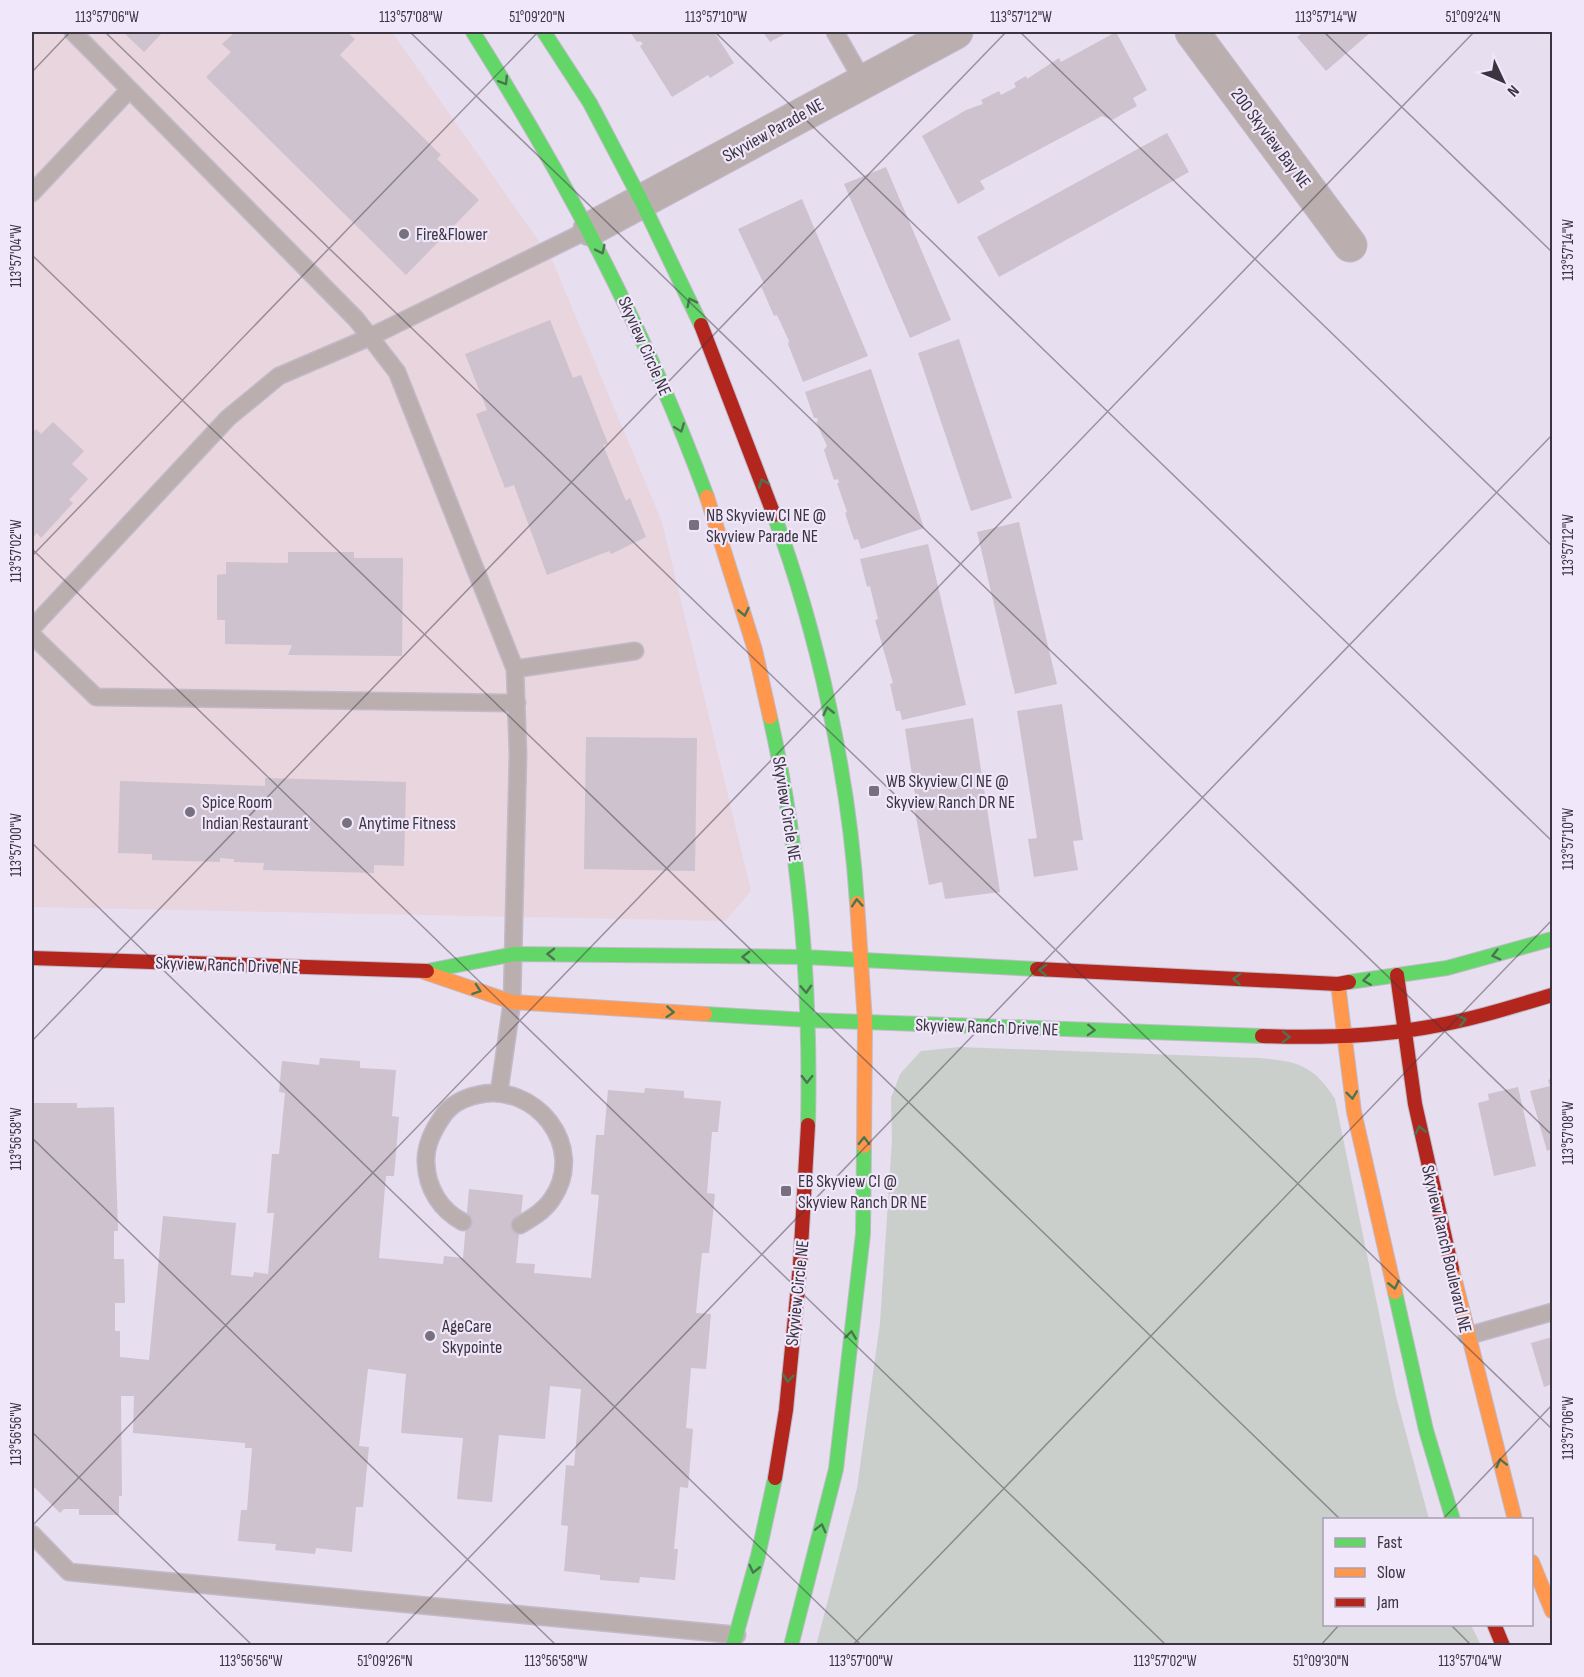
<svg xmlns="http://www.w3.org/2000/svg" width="1584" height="1677" viewBox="0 0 1584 1677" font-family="'Sofia Sans Condensed',sans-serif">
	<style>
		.commercial { fill: #e8d5de }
		.green { fill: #cbcfcc }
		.building { fill: #cdc2cd }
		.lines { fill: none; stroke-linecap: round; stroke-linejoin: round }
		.lane-casing { stroke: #c1bac8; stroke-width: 19 }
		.street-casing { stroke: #c1bac8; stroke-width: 35 }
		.fast-casing { stroke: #c1bac8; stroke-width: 16 }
		.slow-casing { stroke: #c1bac8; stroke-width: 16 }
		.jam-casing { stroke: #c1bac8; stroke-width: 16 }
		.lane { stroke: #bbaeaf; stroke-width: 16 }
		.street { stroke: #bbaeaf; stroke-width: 33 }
		.fast { stroke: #63d668; stroke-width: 14 }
		.slow { stroke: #ff974d; stroke-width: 14 }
		.jam { stroke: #b3261e; stroke-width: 14 }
		.oneway { stroke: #4b7551 }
		.ticks { fill: none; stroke: #3b3542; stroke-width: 1.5; stroke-opacity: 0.45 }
		.poi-dot { fill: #77707f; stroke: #f0e7fa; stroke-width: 2 }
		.labels { text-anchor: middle; stroke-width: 4.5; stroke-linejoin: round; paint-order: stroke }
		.street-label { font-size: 18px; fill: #3b3542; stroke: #f0e7fa }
		.poi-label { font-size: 18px; fill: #3b3542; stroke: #f0e7fa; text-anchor: start }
		.neatline { fill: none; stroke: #3b3542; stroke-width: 2 }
		.ticks-label { font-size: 15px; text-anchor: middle; fill: #3b3542 }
	</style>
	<rect width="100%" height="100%" fill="#e7def0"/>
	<path class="commercial" d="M 32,32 L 392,32 L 552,260 L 662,522 L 751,891 L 725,921 L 32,907 Z"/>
	<path class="green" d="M 959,1047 L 1258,1058 C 1296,1061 1314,1065 1335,1099 L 1396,1396 L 1429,1519 L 1324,1520 L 1324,1624 L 1471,1625 L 1481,1645 L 816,1646 L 857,1488 L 880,1323 L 892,1140 L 891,1098 L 900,1074 L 921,1051 Z"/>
	<path class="building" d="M 123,32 L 163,32 L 144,52 Z
		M 235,32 L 347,32 L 355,39 L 340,55 L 441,155 L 437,159 L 479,200 L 406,275 L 206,77 L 231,52 L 222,44 Z
		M 630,32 L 714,32 L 734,63 L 710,78 L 708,75 L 672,97 L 640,46 L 643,44 L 640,41 L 637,42 Z
		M 763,32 L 788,32 L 770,42 Z
		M 1116,32 L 1147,90 L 1133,98 L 1137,106 L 1112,120 L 1102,116 L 980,181 L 985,189 L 958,204 L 922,136 L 966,110 L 983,104 L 981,100 L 999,91 L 1001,95 L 1016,87 L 1014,83 L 1026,76 L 1027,79 L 1059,58 L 1061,62 Z
		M 1304,32 L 1371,32 L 1326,71 L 1297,37 Z
		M 1167,133 L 1189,172 L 999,277 L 977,237 Z
		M 886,167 L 951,320 L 910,338 L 844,184 Z
		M 802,199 L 868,356 L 803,382 L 788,344 L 789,341 L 777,315 L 774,316 L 761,286 L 764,285 L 763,282 L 738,229 Z
		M 550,320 L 573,378 L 581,375 L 608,444 L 603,445 L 626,501 L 630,498 L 646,537 L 611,554 L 609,551 L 547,575 L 514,485 L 505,488 L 476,414 L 487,410 L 465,354 Z
		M 959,339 L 1012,498 L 971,511 L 918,353 Z
		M 871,369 L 924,528 L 861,549 L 858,539 L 854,540 L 845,513 L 847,512 L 837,483 L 839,483 L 838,479 L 834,480 L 824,450 L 827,446 L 816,422 L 818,421 L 817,418 L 814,418 L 805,392 Z
		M 53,422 L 84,451 L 72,464 L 88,479 L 69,500 L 73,503 L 41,538 L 37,533 L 32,539 L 32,434 L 36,429 L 41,434 Z
		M 1019,522 L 1057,684 L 1015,694 L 977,532 Z
		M 928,544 L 966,705 L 902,720 L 900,711 L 896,711 L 890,684 L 893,683 L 875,620 L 878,619 L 871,591 L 870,586 L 867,587 L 860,559 Z
		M 288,552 L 354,552 L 354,558 L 403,558 L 402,656 L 288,655 L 292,645 L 225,644 L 225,620 L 217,620 L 217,575 L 226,574 L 226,562 L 288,563 Z
		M 1062,704 L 1083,840 L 1073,841 L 1078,870 L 1034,877 L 1028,839 L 1037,838 L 1017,711 Z
		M 973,718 L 1000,892 L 945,899 L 942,882 L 929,885 L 913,802 L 916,802 L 905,729 Z
		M 586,737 L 697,738 L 695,871 L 584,869 Z
		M 265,778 L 406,782 L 404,866 L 374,865 L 374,873 L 263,870 L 264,863 L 234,862 L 234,859 L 220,858 L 220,862 L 152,860 L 152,854 L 118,853 L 120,781 L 265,786 Z
		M 320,1058 L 360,1061 L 360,1068 L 396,1070 L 392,1116 L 399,1117 L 394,1176 L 386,1176 L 379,1258 L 443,1264 L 444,1256 L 463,1258 L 469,1189 L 523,1195 L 516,1263 L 535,1264 L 534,1273 L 591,1278 L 599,1195 L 591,1194 L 596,1135 L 604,1135 L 608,1090 L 644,1093 L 645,1088 L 684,1091 L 684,1098 L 721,1101 L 718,1132 L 712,1132 L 707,1193 L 715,1194 L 709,1253 L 702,1253 L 696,1313 L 711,1314 L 706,1369 L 691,1368 L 686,1428 L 693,1429 L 688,1488 L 680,1487 L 674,1549 L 678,1549 L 675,1580 L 640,1577 L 639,1583 L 600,1580 L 600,1575 L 564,1571 L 568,1526 L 561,1525 L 566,1465 L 574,1466 L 581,1389 L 550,1386 L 545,1439 L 499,1435 L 492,1502 L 457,1499 L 463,1438 L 401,1433 L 406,1374 L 368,1369 L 359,1446 L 369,1447 L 363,1507 L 356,1507 L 352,1552 L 316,1548 L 315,1554 L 275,1550 L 276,1544 L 238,1541 L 241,1510 L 247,1510 L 252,1448 L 245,1448 L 245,1443 L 133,1433 L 134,1396 L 121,1396 L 122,1496 L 119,1496 L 119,1515 L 79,1515 L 79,1509 L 64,1509 L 60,1513 L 32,1485 L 32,1103 L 77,1103 L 77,1108 L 114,1107 L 118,1231 L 114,1231 L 114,1259 L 124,1259 L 125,1303 L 115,1303 L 115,1331 L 120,1331 L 120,1357 L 149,1360 L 163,1216 L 236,1223 L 231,1275 L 253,1277 L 254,1272 L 268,1274 L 274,1213 L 267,1213 L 272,1154 L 279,1154 L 285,1093 L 279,1092 L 282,1061 L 319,1065 Z
		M 1552,1078 L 1552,1149 L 1547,1151 L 1530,1091 L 1550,1086 L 1548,1080 Z
		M 1518,1087 L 1536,1166 L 1494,1176 L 1478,1103 L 1489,1100 L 1488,1094 Z
		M 1552,1337 L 1552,1384 L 1544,1387 L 1531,1343 Z"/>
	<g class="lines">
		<g class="lane-casing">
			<path id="lane" d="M 73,32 L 356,319 L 397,372 L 515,669 L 518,754 L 512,1002 L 499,1093
				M 835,32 L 863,81
				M 32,193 L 129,90
				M 32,628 L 228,418 L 279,376 L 370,337 L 590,229
				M 32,635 L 96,697 L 517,703
				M 515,669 L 635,651
				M 463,1222 C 440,1210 427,1188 426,1163 C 425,1145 433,1130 443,1116 C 450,1105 464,1098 477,1095 C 535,1081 588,1147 552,1199 C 544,1211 532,1218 520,1225
				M 1467,1336 L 1552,1312
				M 32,1534 L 69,1572 L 737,1635"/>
		</g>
		<g class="street-casing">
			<path id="street" d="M 1192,32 L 1350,245
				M 590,229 L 956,32"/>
		</g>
		<g class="fast-casing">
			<path id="fast" d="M 473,32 C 567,181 646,331 707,497
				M 544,32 L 590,103 L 642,202 L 701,325
				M 774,515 C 818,634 849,776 857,903
				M 770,717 C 800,850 811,988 808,1125
				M 427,971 L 514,954 L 805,957 L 1037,969
				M 1349,982 L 1447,968 L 1552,939
				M 705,1014 L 808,1020 L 1262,1036
				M 1395,1292 L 1426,1430 L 1453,1520
				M 733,1646 L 758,1556 L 775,1478
				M 791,1646 L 836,1469 L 863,1234 L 864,1146"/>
		</g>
		<g class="slow-casing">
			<path id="slow" d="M 707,497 L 755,650 L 770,717
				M 857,903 L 865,1022 L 864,1146
				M 424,972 L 512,1002 L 705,1014
				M 1338,984 L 1354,1112 L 1395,1292
				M 1452,1269 L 1515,1520
				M 1532,1562 L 1552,1611"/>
		</g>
		<g class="jam-casing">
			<path id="jam" d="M 701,325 L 774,515
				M 32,958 L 427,971
				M 1037,969 L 1338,984 L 1349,982
				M 1397,975 L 1415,1104 L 1452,1269
				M 1262,1036 C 1315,1038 1369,1037 1423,1028 C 1467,1021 1509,1008 1552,995
				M 775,1478 L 786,1410 L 800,1265 L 808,1125
				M 1494,1624 L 1503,1646"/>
		</g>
		<use href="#lane" class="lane"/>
		<use href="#street" class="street"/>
		<use href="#fast" class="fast"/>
		<use href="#slow" class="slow"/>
		<use href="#jam" class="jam"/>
	</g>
	<defs><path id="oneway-chevron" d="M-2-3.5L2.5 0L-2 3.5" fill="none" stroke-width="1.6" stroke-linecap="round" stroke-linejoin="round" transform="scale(1.5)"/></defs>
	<g class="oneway">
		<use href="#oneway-chevron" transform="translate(504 81) rotate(58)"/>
		<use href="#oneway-chevron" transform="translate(601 250) rotate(64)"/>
		<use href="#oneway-chevron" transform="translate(691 302) rotate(-116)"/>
		<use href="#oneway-chevron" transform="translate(680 428) rotate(69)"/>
		<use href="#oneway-chevron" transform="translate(763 483) rotate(-110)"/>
		<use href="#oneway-chevron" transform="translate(744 612) rotate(77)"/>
		<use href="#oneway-chevron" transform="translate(828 711) rotate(-103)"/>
		<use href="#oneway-chevron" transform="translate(857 903) rotate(-94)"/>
		<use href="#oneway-chevron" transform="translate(551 954) rotate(-179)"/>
		<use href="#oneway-chevron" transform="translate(1496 955) rotate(166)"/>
		<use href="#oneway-chevron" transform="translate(746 957) rotate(-179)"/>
		<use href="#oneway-chevron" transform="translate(1043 970) rotate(-177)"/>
		<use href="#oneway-chevron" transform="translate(1237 979) rotate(-177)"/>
		<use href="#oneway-chevron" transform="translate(1367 980) rotate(172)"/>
		<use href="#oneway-chevron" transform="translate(806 989) rotate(87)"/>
		<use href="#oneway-chevron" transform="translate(477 990) rotate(19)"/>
		<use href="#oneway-chevron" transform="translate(670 1012) rotate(4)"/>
		<use href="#oneway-chevron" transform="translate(1462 1020) rotate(-13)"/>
		<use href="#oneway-chevron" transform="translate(1091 1030) rotate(2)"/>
		<use href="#oneway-chevron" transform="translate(1286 1037) rotate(2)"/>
		<use href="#oneway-chevron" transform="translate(807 1079) rotate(91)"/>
		<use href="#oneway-chevron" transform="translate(1352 1095) rotate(83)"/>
		<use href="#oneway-chevron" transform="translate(1420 1130) rotate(-103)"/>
		<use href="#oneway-chevron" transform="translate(864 1141) rotate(-89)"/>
		<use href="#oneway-chevron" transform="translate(1394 1285) rotate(77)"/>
		<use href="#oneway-chevron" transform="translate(851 1335) rotate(-83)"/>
		<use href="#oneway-chevron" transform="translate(788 1378) rotate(96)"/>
		<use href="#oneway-chevron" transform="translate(1501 1463) rotate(-104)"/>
		<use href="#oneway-chevron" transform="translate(821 1528) rotate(-76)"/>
		<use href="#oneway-chevron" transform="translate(754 1569) rotate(103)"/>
	</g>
	<path class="ticks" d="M 105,32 L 1552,1429M 410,32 L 1552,1135M 715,32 L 1552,841M 1020,32 L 1552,546M 1324,32 L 1552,252M 32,72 L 70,32M 32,255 L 1341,1520M 32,549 L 1167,1646M 32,556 L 538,32M 32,843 L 862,1646M 32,1041 L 1006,32M 32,1138 L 557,1646M 32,1432 L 253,1646M 1442,1520 L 1552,1405M 32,1526 L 1474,32M 1450,1624 L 1472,1646M 384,1646 L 1552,435M 852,1646 L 1552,920M 1320,1646 L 1340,1624"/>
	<g class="poi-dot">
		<circle cx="404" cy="234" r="6"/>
		<rect x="688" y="519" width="12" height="12" rx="3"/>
		<rect x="868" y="785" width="12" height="12" rx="3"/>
		<circle cx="190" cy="812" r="6"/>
		<circle cx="347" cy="823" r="6"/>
		<rect x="780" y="1185" width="12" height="12" rx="3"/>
		<circle cx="430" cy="1336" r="6"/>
	</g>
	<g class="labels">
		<g class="street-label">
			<text transform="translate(773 130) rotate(-29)" y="6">Skyview Parade NE</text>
			<text transform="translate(1271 138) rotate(53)" y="6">200 Skyview Bay NE</text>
			<text transform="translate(645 346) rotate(66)" y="6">Skyview Circle NE</text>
			<text transform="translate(787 809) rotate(81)" y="6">Skyview Circle NE</text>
			<text transform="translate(227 965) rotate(2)" y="6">Skyview Ranch Drive NE</text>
			<text transform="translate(987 1027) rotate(2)" y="6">Skyview Ranch Drive NE</text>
			<text transform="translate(1447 1249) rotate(77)" y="6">Skyview Ranch Boulevard NE</text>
			<text transform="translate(797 1293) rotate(-84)" y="6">Skyview Circle NE</text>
		</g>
		<g class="poi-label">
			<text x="416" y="240">Fire&amp;Flower</text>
			<text x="706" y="521">NB Skyview CI NE @<tspan x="706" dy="21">Skyview Parade NE</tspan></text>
			<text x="886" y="787">WB Skyview CI NE @<tspan x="886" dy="21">Skyview Ranch DR NE</tspan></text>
			<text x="202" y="808">Spice Room<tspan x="202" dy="21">Indian Restaurant</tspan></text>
			<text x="359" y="829">Anytime Fitness</text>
			<text x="798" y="1187">EB Skyview CI @<tspan x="798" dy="21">Skyview Ranch DR NE</tspan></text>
			<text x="442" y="1332">AgeCare<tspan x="442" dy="21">Skypointe</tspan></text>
		</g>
	</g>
	<rect width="1584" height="1677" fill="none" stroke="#f0e7fa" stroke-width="66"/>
	<rect x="1323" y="1518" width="210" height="108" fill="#f0e7fa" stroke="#a8a0b0" stroke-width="1.5"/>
	<rect x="1335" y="1538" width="30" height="9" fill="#63d668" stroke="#a8a0b0" stroke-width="1.5"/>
	<text x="1377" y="1548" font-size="18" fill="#3b3542">Fast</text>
	<rect x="1335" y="1568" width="30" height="9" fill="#ff974d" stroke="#a8a0b0" stroke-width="1.5"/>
	<text x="1377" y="1578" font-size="18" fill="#3b3542">Slow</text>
	<rect x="1335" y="1598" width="30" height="9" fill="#b3261e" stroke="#a8a0b0" stroke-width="1.5"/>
	<text x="1377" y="1608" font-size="18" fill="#3b3542">Jam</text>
	<g transform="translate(1503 81) rotate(134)" stroke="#f0e7fa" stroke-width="4.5" paint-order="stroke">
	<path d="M0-4.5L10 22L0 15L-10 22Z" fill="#3b3542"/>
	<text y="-9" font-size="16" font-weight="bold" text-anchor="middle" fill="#3b3542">N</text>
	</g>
	<rect x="33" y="33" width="1518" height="1611" class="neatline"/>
	<g class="ticks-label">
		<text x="107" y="22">113°57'06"W</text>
		<text x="411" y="22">113°57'08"W</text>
		<text x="537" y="22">51°09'20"N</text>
		<text x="716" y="22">113°57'10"W</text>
		<text x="1021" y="22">113°57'12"W</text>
		<text x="1326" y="22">113°57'14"W</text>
		<text x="1473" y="22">51°09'24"N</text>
		<text transform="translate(1568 250) rotate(-90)" y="5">113°57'14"W</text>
		<text transform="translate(16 256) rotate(-90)" y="5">113°57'04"W</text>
		<text transform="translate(1568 545) rotate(-90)" y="5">113°57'12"W</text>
		<text transform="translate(16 551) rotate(-90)" y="5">113°57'02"W</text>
		<text transform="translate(1568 839) rotate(-90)" y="5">113°57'10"W</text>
		<text transform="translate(16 845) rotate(-90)" y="5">113°57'00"W</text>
		<text transform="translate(1568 1133) rotate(-90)" y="5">113°57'08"W</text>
		<text transform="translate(16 1139) rotate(-90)" y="5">113°56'58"W</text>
		<text transform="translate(1568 1428) rotate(-90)" y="5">113°57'06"W</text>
		<text transform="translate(16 1434) rotate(-90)" y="5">113°56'56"W</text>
		<text x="251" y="1666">113°56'56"W</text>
		<text x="385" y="1666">51°09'26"N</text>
		<text x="556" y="1666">113°56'58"W</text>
		<text x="861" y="1666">113°57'00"W</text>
		<text x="1165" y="1666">113°57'02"W</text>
		<text x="1321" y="1666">51°09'30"N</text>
		<text x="1470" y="1666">113°57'04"W</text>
	</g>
</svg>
